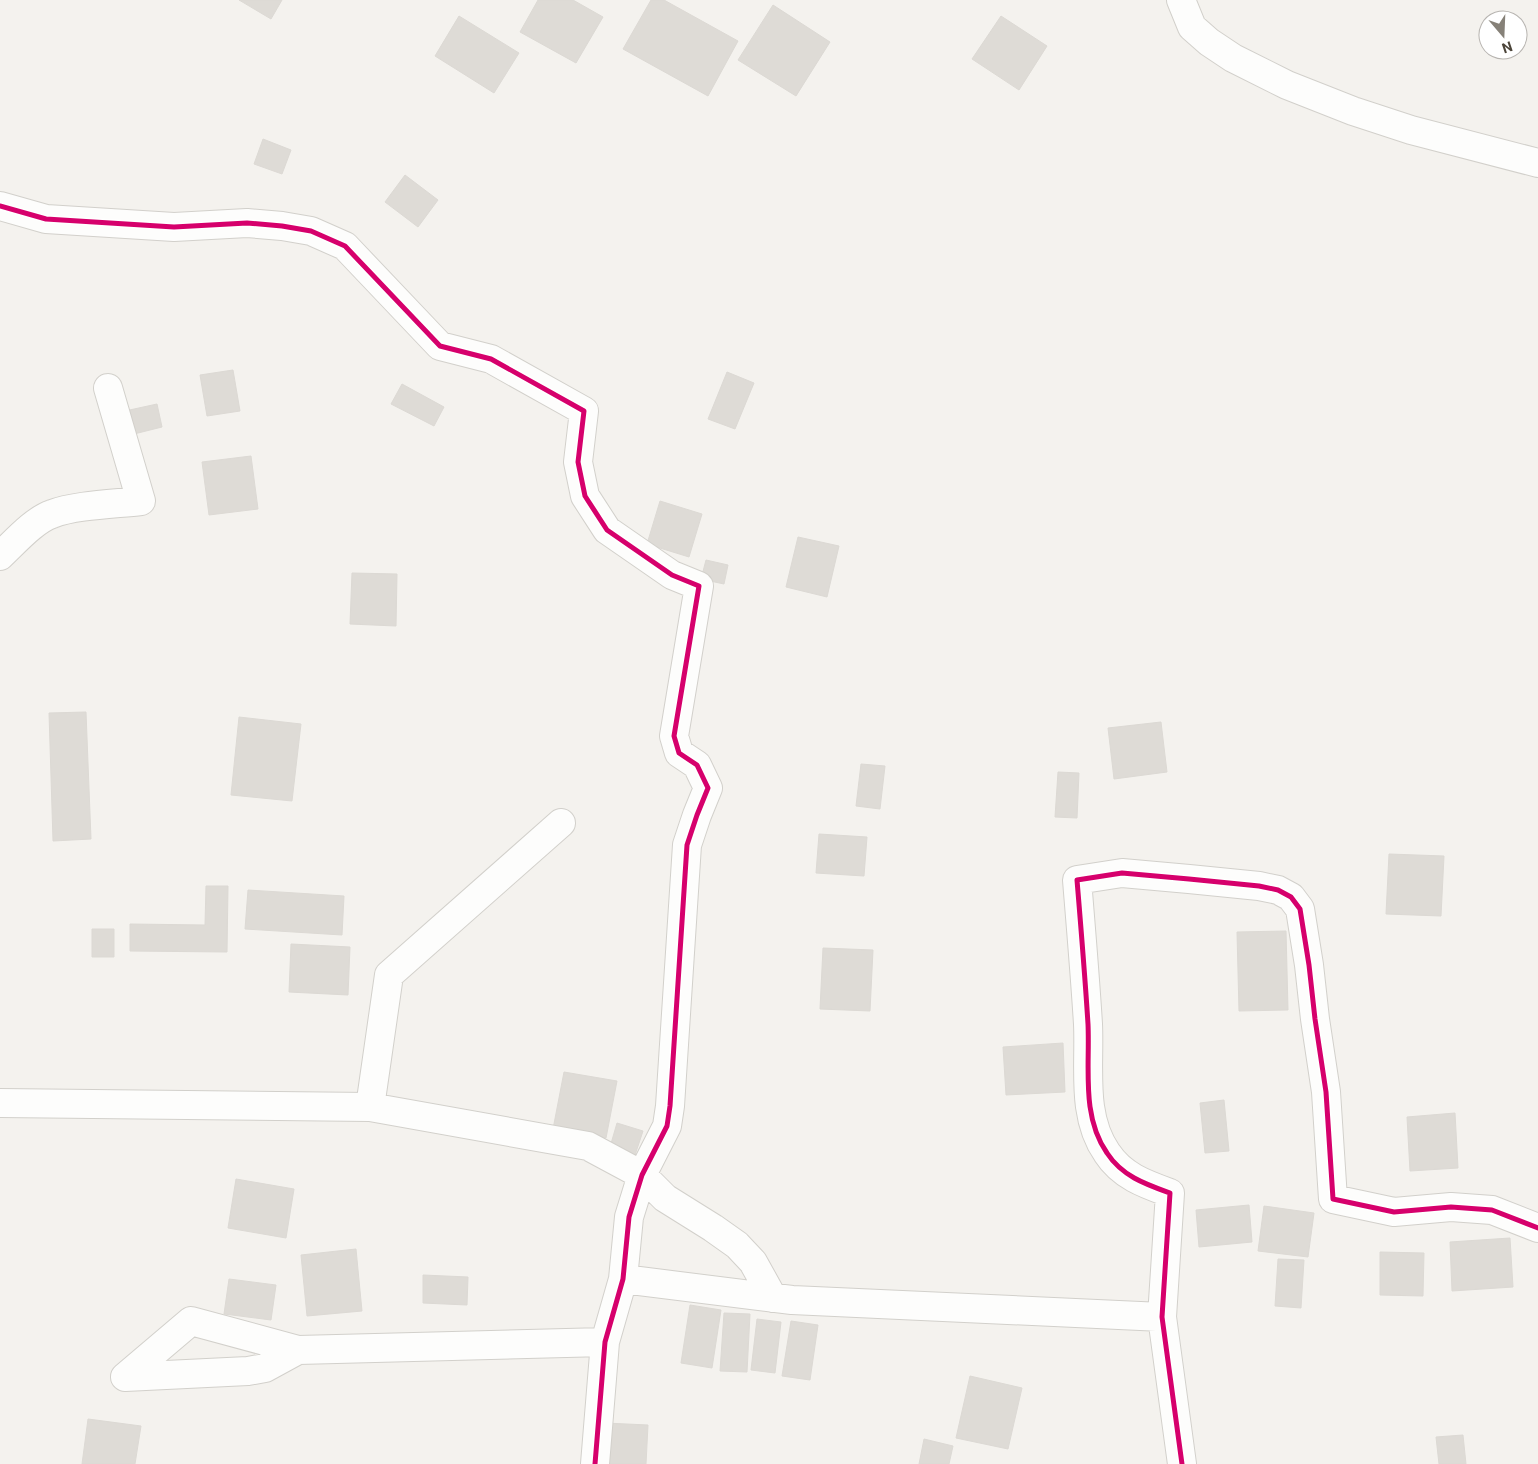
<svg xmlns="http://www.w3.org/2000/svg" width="1538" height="1464" viewBox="0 0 1538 1464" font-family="Roboto,sans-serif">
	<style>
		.building { fill: #dedbd6; stroke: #dcd9d4 }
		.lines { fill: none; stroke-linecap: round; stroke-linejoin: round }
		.minor-casing { stroke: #d2d0cb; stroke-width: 30 }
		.minor { stroke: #fdfdfc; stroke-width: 28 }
		.cycleway-casing { stroke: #fff; stroke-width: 8 }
		.cycleway { stroke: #d6006c; stroke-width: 5 }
	</style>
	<rect width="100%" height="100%" fill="#f4f2ee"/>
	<path class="building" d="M 239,0 L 282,0 L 271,19 Z
		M 538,0 L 573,0 L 603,17 L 576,63 L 520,32 Z
		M 651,0 L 664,0 L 738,41 L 708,96 L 623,49 Z
		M 773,5 L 830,42 L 796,96 L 738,60 Z
		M 459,16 L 519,53 L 494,93 L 435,56 Z
		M 1001,16 L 1047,46 L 1019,90 L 972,59 Z
		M 263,139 L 291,150 L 282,174 L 254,164 Z
		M 405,175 L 438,200 L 418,227 L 385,202 Z
		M 233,370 L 240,411 L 207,416 L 200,375 Z
		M 727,372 L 754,383 L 735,429 L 708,419 Z
		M 402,384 L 444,407 L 434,426 L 391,404 Z
		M 157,404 L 162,427 L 130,435 L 125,411 Z
		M 251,456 L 258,509 L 209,515 L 202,462 Z
		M 660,501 L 702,514 L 689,557 L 647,544 Z
		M 798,537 L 839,546 L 827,597 L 786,587 Z
		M 706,560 L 728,565 L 724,584 L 701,579 Z
		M 352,573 L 397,574 L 396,626 L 350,624 Z
		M 86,712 L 91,839 L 53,841 L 49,713 Z
		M 239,717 L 301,724 L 292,801 L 231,795 Z
		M 1161,722 L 1167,772 L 1114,779 L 1108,728 Z
		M 861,764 L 885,766 L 880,809 L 856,806 Z
		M 1058,772 L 1079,773 L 1077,818 L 1055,817 Z
		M 819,834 L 867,837 L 864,876 L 816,873 Z
		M 1389,854 L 1444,856 L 1441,916 L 1386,914 Z
		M 206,886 L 228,886 L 227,952 L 130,951 L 130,924 L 205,925 Z
		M 248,890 L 344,896 L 342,935 L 245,929 Z
		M 92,929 L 114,929 L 114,957 L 92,957 Z
		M 1286,931 L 1288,1010 L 1239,1011 L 1237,932 Z
		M 291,944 L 350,947 L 348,995 L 289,992 Z
		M 823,948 L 873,950 L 870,1011 L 820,1009 Z
		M 1063,1043 L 1065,1092 L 1006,1095 L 1003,1047 Z
		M 564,1072 L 617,1081 L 606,1138 L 553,1129 Z
		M 1224,1100 L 1229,1151 L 1205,1153 L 1200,1103 Z
		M 1455,1113 L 1458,1168 L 1410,1171 L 1407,1117 Z
		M 617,1123 L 643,1131 L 635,1155 L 610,1147 Z
		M 236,1179 L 294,1189 L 286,1238 L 228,1228 Z
		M 1249,1205 L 1252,1242 L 1199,1247 L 1196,1210 Z
		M 1264,1206 L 1314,1213 L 1308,1257 L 1258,1251 Z
		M 1510,1238 L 1513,1287 L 1452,1291 L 1450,1242 Z
		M 356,1249 L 362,1311 L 307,1316 L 301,1255 Z
		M 1380,1252 L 1424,1253 L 1423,1296 L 1380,1295 Z
		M 1278,1259 L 1304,1260 L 1301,1308 L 1275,1306 Z
		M 423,1275 L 468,1277 L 467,1305 L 423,1303 Z
		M 229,1279 L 276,1285 L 271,1320 L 224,1314 Z
		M 690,1305 L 721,1310 L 712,1368 L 681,1363 Z
		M 724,1313 L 750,1314 L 747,1372 L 720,1371 Z
		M 757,1319 L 781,1322 L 775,1373 L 751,1370 Z
		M 791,1321 L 818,1325 L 810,1380 L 782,1376 Z
		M 970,1376 L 1022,1388 L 1008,1449 L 956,1438 Z
		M 88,1419 L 141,1426 L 135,1464 L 82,1464 Z
		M 605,1423 L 648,1425 L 646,1464 L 603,1464 Z
		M 1463,1435 L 1466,1464 L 1439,1464 L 1436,1437 Z
		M 924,1439 L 953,1446 L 949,1464 L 919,1464 Z"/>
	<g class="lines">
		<g class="minor-casing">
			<path id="minor" d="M 1181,0 L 1192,27 L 1209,42 L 1233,58 L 1287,85 L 1353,111 L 1411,130 L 1538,163
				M 0,206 L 46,219 L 174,227 L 247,223 L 282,226 L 311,231 L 345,246 L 440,346 L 491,359 L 584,411 L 578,462 L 585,496 L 607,530 L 672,575 L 699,586 L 674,736 L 679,753 L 697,765 L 708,788 L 697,815 L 687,845 L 670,1106 L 667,1126 L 642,1175 L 629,1217 L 623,1279 L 605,1342 L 595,1464
				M 0,556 C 14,543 34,520 52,514 C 75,505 115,504 141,501 L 108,388
				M 0,1103 L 370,1107 L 588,1146 L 642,1175 L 665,1198 L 713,1228 L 737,1245 L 753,1262 L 773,1298
				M 370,1107 L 389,975 L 561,823
				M 623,1279 L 792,1300 L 1162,1317
				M 298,1350 L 265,1368 L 248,1371 L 125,1377 L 191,1321 L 298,1350 L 605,1342
				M 1182,1464 L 1162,1317 L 1170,1193 C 1145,1184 1122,1176 1107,1153 C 1081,1116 1090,1067 1088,1024 C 1085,976 1081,928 1077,880 L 1122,873 L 1189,879 L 1259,886 L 1278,890 L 1291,897 L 1300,909 L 1309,965 L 1315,1019 L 1326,1092 L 1333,1199 L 1394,1212 L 1451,1207 L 1492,1210 L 1538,1228"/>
		</g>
		<use href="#minor" class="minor"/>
		<g class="cycleway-casing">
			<path id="cycleway" d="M 0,206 L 46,219 L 174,227 L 247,223 L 282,226 L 311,231 L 345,246 L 440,346 L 491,359 L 584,411 L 578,462 L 585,496 L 607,530 L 672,575 L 699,586 L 674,736 L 679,753 L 697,765 L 708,788 L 697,815 L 687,845 L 670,1106 L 667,1126 L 642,1175 L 629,1217 L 623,1279 L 605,1342 L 595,1464
				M 1182,1464 L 1162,1317 L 1170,1193 C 1145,1184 1122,1176 1107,1153 C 1081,1116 1090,1067 1088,1024 C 1085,976 1081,928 1077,880 L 1122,873 L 1189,879 L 1259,886 L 1278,890 L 1291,897 L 1300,909 L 1309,965 L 1315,1019 L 1326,1092 L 1333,1199 L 1394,1212 L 1451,1207 L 1492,1210 L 1538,1228"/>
		</g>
		<use href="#cycleway" class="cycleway"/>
	</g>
	<g transform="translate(1503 35) rotate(161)"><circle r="24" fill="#ffffff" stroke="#b7b4b0"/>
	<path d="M0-4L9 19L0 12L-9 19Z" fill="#868178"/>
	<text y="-8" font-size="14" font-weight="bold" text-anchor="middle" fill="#4b4439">N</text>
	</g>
</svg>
